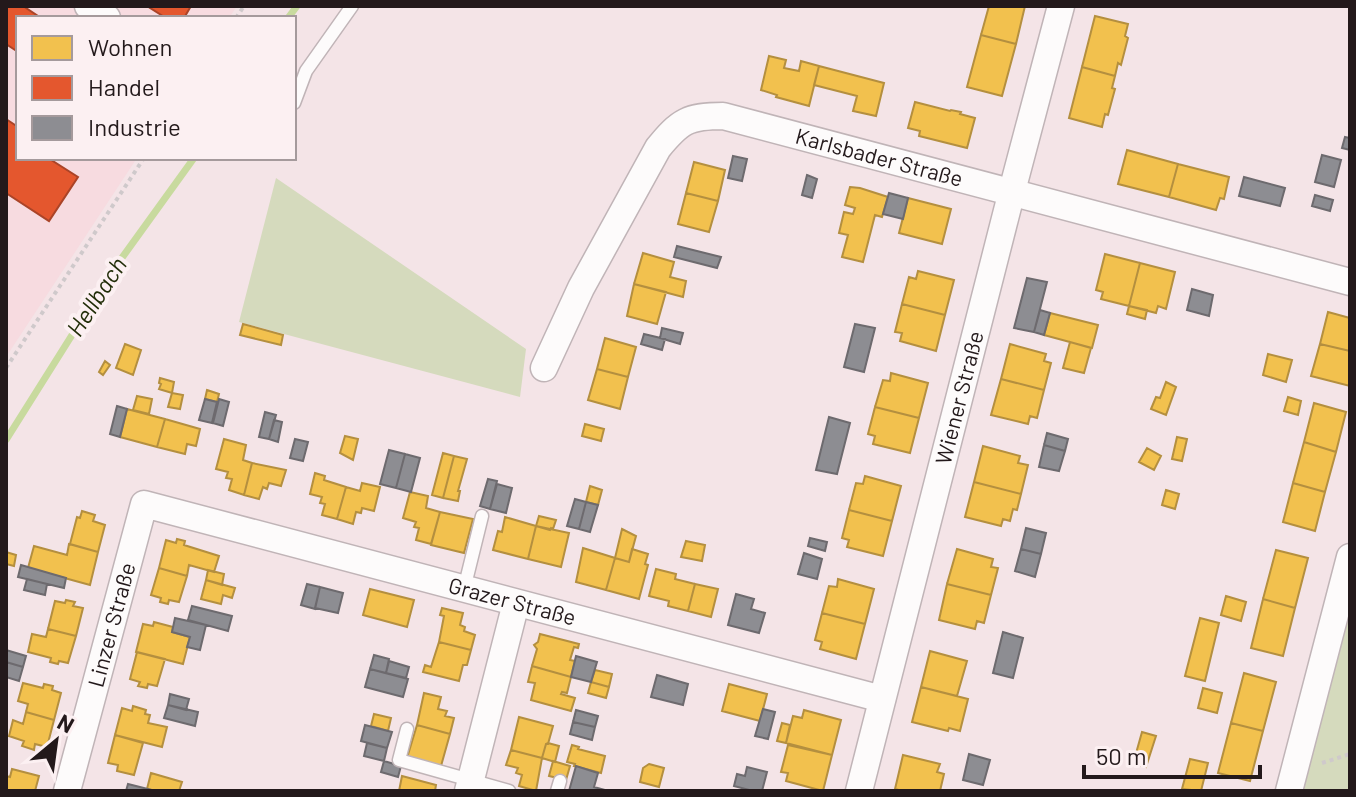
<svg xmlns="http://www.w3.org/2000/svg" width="1356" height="797" viewBox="0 0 1356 797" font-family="Barlow,sans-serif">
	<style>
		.built { fill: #f7dbe0 }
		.green { fill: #d5dabd }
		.homes { fill: #f2c14e; stroke: #b48f3f; stroke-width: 2 }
		.shops { fill: #e4572e; stroke: #aa4428; stroke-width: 2 }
		.industry { fill: #8d8d92; stroke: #6d6a6e; stroke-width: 2 }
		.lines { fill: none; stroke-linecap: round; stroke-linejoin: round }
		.stream { stroke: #c8da9e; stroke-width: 7 }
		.lane-casing { stroke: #c0b4b7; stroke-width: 15 }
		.street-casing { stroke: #c0b4b7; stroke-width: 29 }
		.path { stroke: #cfc9cb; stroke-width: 4; stroke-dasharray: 4 4; stroke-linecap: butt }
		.lane { stroke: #fdfbfb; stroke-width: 12 }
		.street { stroke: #fdfbfb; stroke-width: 26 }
		.labels { text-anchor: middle; stroke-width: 8; stroke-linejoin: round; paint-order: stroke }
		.street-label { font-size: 22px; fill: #23191b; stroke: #fcf0f2 }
		.water-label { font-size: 24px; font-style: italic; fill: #222e09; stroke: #fcf0f2 }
	</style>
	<rect width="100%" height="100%" fill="#f4e4e7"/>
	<path class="built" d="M 6,6 L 237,6 L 229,18 L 18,18 L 18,158 L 137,158 L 6,357 Z"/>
	<path class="green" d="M 276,178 L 526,349 L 520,397 L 239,322 Z
		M 1350,611 L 1350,791 L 1302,791 Z"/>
	<path class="homes" d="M 989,6 L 1025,6 L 1016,44 L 981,35 Z
		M 1095,16 L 1128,24 L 1125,36 L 1128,38 L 1121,65 L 1118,63 L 1115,76 L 1082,67 Z
		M 981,35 L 1016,44 L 1002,96 L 967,87 Z
		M 769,56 L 786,60 L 784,68 L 799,71 L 801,61 L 819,66 L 809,106 L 776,97 L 777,95 L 761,90 Z
		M 819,66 L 884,83 L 876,116 L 853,111 L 857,96 L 814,85 Z
		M 1082,67 L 1115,76 L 1112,88 L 1115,89 L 1108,115 L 1105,114 L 1102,127 L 1069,118 Z
		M 915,102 L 950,111 L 951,110 L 961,112 L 960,114 L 975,118 L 967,148 L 919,136 L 920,131 L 908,128 Z
		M 1127,150 L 1178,164 L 1169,197 L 1118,184 Z
		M 694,162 L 725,170 L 718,201 L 686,193 Z
		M 1178,164 L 1229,177 L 1224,199 L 1220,198 L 1216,210 L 1169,197 Z
		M 850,187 L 860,188 L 888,197 L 882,217 L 875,215 L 863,262 L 842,257 L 848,235 L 839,233 L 844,212 L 853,214 L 855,208 L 845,205 Z
		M 686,193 L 718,201 L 709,232 L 678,224 Z
		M 908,198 L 951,209 L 942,244 L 899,233 Z
		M 643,253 L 674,262 L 670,277 L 686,281 L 683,297 L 634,284 Z
		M 1105,254 L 1140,263 L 1129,306 L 1101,299 L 1103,292 L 1096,290 Z
		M 1140,263 L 1175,272 L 1166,309 L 1158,306 L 1156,313 L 1129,306 Z
		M 918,271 L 954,280 L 945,315 L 902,304 L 909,277 L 916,279 Z
		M 634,284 L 666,292 L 657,324 L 627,316 Z
		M 902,304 L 945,315 L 936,351 L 900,341 L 902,333 L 895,332 Z
		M 1129,306 L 1147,310 L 1145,319 L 1127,314 Z
		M 1328,312 L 1350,318 L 1350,351 L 1320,344 Z
		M 1050,313 L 1098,325 L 1092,348 L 1044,335 Z
		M 243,324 L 283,335 L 281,345 L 240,335 Z
		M 605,338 L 636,347 L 628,377 L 597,369 Z
		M 1070,342 L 1091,348 L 1084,373 L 1063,368 Z
		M 125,344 L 141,350 L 133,375 L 116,368 Z
		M 1010,344 L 1046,354 L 1044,361 L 1051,363 L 1044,390 L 1001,379 Z
		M 1320,344 L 1350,351 L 1350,386 L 1311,376 Z
		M 1268,354 L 1292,360 L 1286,382 L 1263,375 Z
		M 105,361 L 110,365 L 103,375 L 99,372 Z
		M 597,369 L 628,377 L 620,409 L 588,400 Z
		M 891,373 L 928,383 L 919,418 L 875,407 L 883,380 L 890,381 Z
		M 160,378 L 174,382 L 172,393 L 159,389 L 161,384 L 159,383 Z
		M 1001,379 L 1044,390 L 1037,418 L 1030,416 L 1028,424 L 991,415 Z
		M 1166,382 L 1176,387 L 1166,415 L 1151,409 L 1156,397 L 1160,398 Z
		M 207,390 L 219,394 L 217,402 L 205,399 Z
		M 172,393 L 183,395 L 180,409 L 168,407 Z
		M 137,396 L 152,399 L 149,414 L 133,410 Z
		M 1288,397 L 1301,401 L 1298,415 L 1284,411 Z
		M 1314,403 L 1346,412 L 1336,452 L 1304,442 Z
		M 875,407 L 919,418 L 910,453 L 873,444 L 875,436 L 868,434 Z
		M 127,409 L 165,419 L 157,447 L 120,437 Z
		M 165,419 L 200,429 L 196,446 L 187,444 L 185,454 L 157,447 Z
		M 585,424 L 604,429 L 601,441 L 582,436 Z
		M 345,436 L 358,439 L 353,460 L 340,453 Z
		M 1177,437 L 1187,439 L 1182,461 L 1172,459 Z
		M 224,439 L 246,445 L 243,460 L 252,463 L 244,495 L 229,490 L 232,479 L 226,478 L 228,472 L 216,469 Z
		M 1304,442 L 1336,452 L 1325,492 L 1293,483 Z
		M 983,446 L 1020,456 L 1018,463 L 1028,465 L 1021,494 L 974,482 Z
		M 1147,448 L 1161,456 L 1154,470 L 1139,462 Z
		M 443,453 L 454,456 L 443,498 L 432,495 Z
		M 454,456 L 467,459 L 458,491 L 460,491 L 458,501 L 443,498 Z
		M 252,463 L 286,470 L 281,486 L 269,483 L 267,489 L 263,487 L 259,499 L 244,495 Z
		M 315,473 L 325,476 L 324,480 L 346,487 L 337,519 L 322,515 L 325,504 L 320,503 L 322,497 L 310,494 Z
		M 865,476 L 901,486 L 892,521 L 849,510 L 856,483 L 863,484 Z
		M 974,482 L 1021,494 L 1017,510 L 1013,509 L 1010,521 L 1003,519 L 1001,526 L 965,517 Z
		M 362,483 L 380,487 L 374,511 L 362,508 L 361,513 L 356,512 L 353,524 L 337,519 L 346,487 L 360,491 Z
		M 1293,483 L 1325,492 L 1315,531 L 1283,522 Z
		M 590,486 L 602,490 L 598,505 L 586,502 Z
		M 1166,490 L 1179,494 L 1175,509 L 1162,505 Z
		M 410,492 L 428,496 L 426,508 L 440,512 L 431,544 L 416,540 L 419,528 L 414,527 L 416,522 L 403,518 Z
		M 849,510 L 892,521 L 883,556 L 847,547 L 849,540 L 842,538 Z
		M 82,511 L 95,515 L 93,521 L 105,525 L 98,552 L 70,544 L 77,517 L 80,518 Z
		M 440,512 L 473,519 L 464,553 L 431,545 Z
		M 539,516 L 556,520 L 553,529 L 551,528 L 550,530 L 536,526 Z
		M 505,517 L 536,526 L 528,559 L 493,550 L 498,531 L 502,532 Z
		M 536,526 L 569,533 L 561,567 L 528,559 Z
		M 622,529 L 636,536 L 629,562 L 615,558 Z
		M 177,539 L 185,541 L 184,545 L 219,556 L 214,572 L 189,565 L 187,576 L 159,568 L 166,540 L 176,543 Z
		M 686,541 L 705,545 L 702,561 L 681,557 Z
		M 69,544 L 98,552 L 90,585 L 28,568 L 34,546 L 67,555 Z
		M 583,548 L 615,558 L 606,590 L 576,582 Z
		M 632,549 L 648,554 L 645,564 L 648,565 L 639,599 L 606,590 L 615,558 L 629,562 Z
		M 957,549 L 993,559 L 991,567 L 998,568 L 991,595 L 947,584 Z
		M 1276,550 L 1308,558 L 1295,608 L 1263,599 Z
		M 6,552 L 16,555 L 14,566 L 6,564 Z
		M 159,568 L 187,576 L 179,602 L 169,600 L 168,604 L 160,602 L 161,598 L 151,595 Z
		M 656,569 L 676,574 L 675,579 L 695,584 L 688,611 L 668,606 L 669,601 L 649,596 Z
		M 208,570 L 224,574 L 222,585 L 206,580 Z
		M 838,579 L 874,589 L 865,624 L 822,613 L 829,586 L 837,587 Z
		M 206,580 L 235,588 L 232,598 L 223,595 L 221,604 L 201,599 Z
		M 695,584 L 718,589 L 711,617 L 688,611 Z
		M 947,584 L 991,595 L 984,623 L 977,621 L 975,629 L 939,620 Z
		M 370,589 L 414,600 L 407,627 L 363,615 Z
		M 1226,596 L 1246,602 L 1241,621 L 1221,615 Z
		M 1263,599 L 1295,608 L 1283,656 L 1251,648 Z
		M 66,600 L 75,602 L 73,606 L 83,608 L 76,636 L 48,629 L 55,601 L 65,603 Z
		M 442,608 L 463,613 L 460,625 L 465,627 L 464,631 L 475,635 L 471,650 L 439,642 L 444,616 L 440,615 Z
		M 822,613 L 865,624 L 856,659 L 820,649 L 822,642 L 815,640 Z
		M 1200,618 L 1219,623 L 1205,681 L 1185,676 Z
		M 154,622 L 173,627 L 172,632 L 190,637 L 183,664 L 136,652 L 143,624 L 153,626 Z
		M 48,629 L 76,636 L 68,663 L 59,661 L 58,664 L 50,662 L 51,658 L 28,652 L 32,634 L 46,637 Z
		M 540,634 L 579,644 L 578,648 L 574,647 L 570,660 L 575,661 L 571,677 L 532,666 L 537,649 L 534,645 L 538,642 Z
		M 439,642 L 471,650 L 467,665 L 463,665 L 459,681 L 423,672 L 425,665 L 431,667 Z
		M 930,651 L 967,661 L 957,696 L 921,687 Z
		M 137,652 L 165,659 L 157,686 L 148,684 L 147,688 L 138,686 L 140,682 L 130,679 Z
		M 532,666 L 571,677 L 567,693 L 562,692 L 561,694 L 575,698 L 571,711 L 531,700 L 535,683 L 528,682 Z
		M 595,670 L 612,674 L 609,687 L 591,682 Z
		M 1244,673 L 1276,682 L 1263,731 L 1231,723 Z
		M 591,682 L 609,687 L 606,698 L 588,693 Z
		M 23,683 L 43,688 L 44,684 L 53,686 L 52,690 L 61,693 L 54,720 L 26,712 L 28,704 L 18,701 Z
		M 729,684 L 767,694 L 760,721 L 722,711 Z
		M 921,687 L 968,699 L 960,731 L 949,728 L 948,731 L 912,722 Z
		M 1203,688 L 1222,693 L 1217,713 L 1198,708 Z
		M 424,693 L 441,697 L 438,709 L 447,711 L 445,716 L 454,718 L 450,734 L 417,725 Z
		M 133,706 L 146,710 L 145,714 L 150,715 L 148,723 L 167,727 L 162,747 L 115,735 L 122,708 L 132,711 Z
		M 804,710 L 841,720 L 832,755 L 786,743 L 793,716 L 802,718 Z
		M 26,712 L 54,720 L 47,747 L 35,744 L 34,750 L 22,746 L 24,741 L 9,736 L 13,720 L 23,724 Z
		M 374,714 L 391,718 L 388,731 L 371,726 Z
		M 519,717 L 553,726 L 548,744 L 546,744 L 542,758 L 511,750 Z
		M 782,723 L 790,725 L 786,743 L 777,741 Z
		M 1231,723 L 1263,731 L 1250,781 L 1218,773 Z
		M 417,725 L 450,734 L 441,766 L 407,758 Z
		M 1142,732 L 1156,736 L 1146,767 L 1133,764 Z
		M 115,735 L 143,743 L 134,775 L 117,771 L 118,765 L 108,763 Z
		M 548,743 L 559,746 L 555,762 L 542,758 L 546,744 Z
		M 572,745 L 579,747 L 578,749 L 605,756 L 601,773 L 574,766 L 575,764 L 567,762 Z
		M 788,745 L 832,755 L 823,791 L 786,781 L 788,773 L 781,772 Z
		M 511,750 L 542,758 L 536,791 L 519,786 L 522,775 L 516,773 L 518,768 L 506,765 Z
		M 903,755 L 940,764 L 937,772 L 944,774 L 940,791 L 902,791 L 895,789 Z
		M 1190,759 L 1208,763 L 1201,791 L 1182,789 Z
		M 553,761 L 570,766 L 566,780 L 549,776 Z
		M 649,764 L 664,768 L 659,787 L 640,782 L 643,768 Z
		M 12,769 L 39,776 L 35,791 L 6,791 L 6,776 L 10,777 Z
		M 151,773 L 182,782 L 179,791 L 155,791 L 147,789 Z
		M 402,776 L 436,785 L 435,791 L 399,791 Z"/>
	<path class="shops" d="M 7,6 L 23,6 L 41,18 L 18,18 L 18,52 L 6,44 Z
		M 147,6 L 191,6 L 184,18 L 166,18 Z
		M 6,119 L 18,127 L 18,158 L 48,158 L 78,177 L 49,221 L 6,193 Z"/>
	<path class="industry" d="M 1345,137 L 1350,138 L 1350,150 L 1342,148 Z
		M 1322,155 L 1341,160 L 1334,187 L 1315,182 Z
		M 733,156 L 747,159 L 742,181 L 728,178 Z
		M 807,175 L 817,179 L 812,198 L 802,195 Z
		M 1244,177 L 1285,188 L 1280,206 L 1239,196 Z
		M 889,193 L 908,198 L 903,219 L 883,214 Z
		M 1315,195 L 1333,200 L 1330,211 L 1312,206 Z
		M 677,246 L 721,257 L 717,268 L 674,257 Z
		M 1027,278 L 1047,282 L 1034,332 L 1014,328 Z
		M 1192,289 L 1213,295 L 1209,316 L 1187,310 Z
		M 1040,310 L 1050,313 L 1044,335 L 1034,332 Z
		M 855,324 L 875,328 L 864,372 L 844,367 Z
		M 662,328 L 683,333 L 680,344 L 660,338 Z
		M 644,334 L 665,339 L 662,350 L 641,344 Z
		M 205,399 L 217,402 L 212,423 L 199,420 Z
		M 219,399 L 229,402 L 223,426 L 213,423 Z
		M 117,406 L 127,409 L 120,437 L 110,434 Z
		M 265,412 L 276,415 L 269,439 L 259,437 Z
		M 829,417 L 850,423 L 837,474 L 816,470 Z
		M 274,420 L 282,422 L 278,442 L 269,439 Z
		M 1047,433 L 1068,439 L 1065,451 L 1044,445 Z
		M 295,439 L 308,442 L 303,461 L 290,458 Z
		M 1044,445 L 1065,451 L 1059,471 L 1039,467 Z
		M 389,450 L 405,454 L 396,488 L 380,484 Z
		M 405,454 L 420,458 L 411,492 L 396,488 Z
		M 488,479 L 497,481 L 490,509 L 480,506 Z
		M 497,484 L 512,488 L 506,513 L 490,509 Z
		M 575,499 L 586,502 L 579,529 L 567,526 Z
		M 586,502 L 598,505 L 590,532 L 579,529 Z
		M 1026,528 L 1046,533 L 1041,554 L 1021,549 Z
		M 810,538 L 827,542 L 825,551 L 808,546 Z
		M 1021,549 L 1041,554 L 1035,577 L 1015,571 Z
		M 804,553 L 822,559 L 817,579 L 798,574 Z
		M 21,565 L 66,578 L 64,588 L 18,577 Z
		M 27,579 L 47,584 L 45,595 L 24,590 Z
		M 307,584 L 320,587 L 315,609 L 301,605 Z
		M 320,587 L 343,593 L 338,613 L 315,608 Z
		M 736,594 L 754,599 L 751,609 L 765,613 L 759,633 L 728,625 Z
		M 192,606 L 232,616 L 228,631 L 188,620 Z
		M 175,618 L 206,625 L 200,650 L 187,647 L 190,637 L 172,632 Z
		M 1003,632 L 1023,638 L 1013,678 L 993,673 Z
		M 6,650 L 26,656 L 23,667 L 6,662 Z
		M 374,655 L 389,659 L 386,673 L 370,669 Z
		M 576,656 L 597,662 L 591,682 L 571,677 Z
		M 389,661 L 409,667 L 406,678 L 386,673 Z
		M 6,662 L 23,667 L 19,681 L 6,677 Z
		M 370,669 L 408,679 L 403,697 L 365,687 Z
		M 657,675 L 688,684 L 683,705 L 651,697 Z
		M 170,694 L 189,699 L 186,710 L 168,705 Z
		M 168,705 L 198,712 L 195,726 L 164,718 Z
		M 763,709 L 775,712 L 768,739 L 755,736 Z
		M 576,710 L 598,716 L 595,727 L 573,722 Z
		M 573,722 L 595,727 L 592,740 L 570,734 Z
		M 365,725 L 392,732 L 387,748 L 361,741 Z
		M 367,743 L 387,748 L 384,761 L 364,756 Z
		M 969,754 L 990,760 L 983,785 L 963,780 Z
		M 384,761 L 401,766 L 398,777 L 381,772 Z
		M 576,766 L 598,773 L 594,787 L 605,790 L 604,791 L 569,791 Z
		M 747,767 L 767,772 L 762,791 L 753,791 L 734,786 L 737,774 L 745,776 Z
		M 128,784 L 152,790 L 152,791 L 126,791 Z"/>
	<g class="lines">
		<path class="stream" d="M 288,18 L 297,6
			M 6,440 L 111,273 L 194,158"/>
		<g class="lane-casing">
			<path id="lane" d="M 294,103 L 306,71 L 352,6
				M 464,589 L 482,516
				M 407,729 L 399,760 L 509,791
				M 557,791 L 560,781"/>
		</g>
		<g class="street-casing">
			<g id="street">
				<path d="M 88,6 L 107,18"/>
				<path id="s1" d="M 544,368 L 581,288 L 658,148 C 680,121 688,116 723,116 L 1350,282"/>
				<path id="s2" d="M 67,791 L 144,504 L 882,699"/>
				<path d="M 468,791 L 516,603"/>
				<path id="s3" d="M 859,791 L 1012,191 L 1061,6"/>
				<path d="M 1289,791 L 1350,557"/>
			</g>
		</g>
		<path class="path" d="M 236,18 L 244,6
			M 6,368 L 144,158
			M 1322,763 L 1350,754"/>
		<use href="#lane" class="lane"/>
		<use href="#street" class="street"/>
	</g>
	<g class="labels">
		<g class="street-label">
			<text dy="8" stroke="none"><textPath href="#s1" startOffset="486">Karlsbader Straße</textPath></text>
			<text dy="8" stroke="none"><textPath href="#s3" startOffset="406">Wiener Straße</textPath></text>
			<text dy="8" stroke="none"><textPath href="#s2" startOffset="678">Grazer Straße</textPath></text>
			<text dy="8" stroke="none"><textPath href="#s2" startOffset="172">Linzer Straße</textPath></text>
		</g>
		<g class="water-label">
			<text transform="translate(97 297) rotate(-57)" y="8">Hellbach</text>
		</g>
	</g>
	<rect width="1356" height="797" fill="none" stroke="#23191b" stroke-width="16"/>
	<rect x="16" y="16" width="280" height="144" fill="#fcf0f2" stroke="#a59a9c" stroke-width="2"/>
	<rect x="32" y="36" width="40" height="24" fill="#f2c14e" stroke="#a59a9c" stroke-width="2"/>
	<text x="88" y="56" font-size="24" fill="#23191b">Wohnen</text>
	<rect x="32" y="76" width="40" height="24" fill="#e4572e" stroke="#a59a9c" stroke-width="2"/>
	<text x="88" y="96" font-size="24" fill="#23191b">Handel</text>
	<rect x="32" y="116" width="40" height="24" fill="#8d8d92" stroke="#a59a9c" stroke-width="2"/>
	<text x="88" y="136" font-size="24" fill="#23191b">Industrie</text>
	<g transform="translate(56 741) rotate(29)" stroke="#fcf0f2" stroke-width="6" paint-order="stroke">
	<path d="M0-6L14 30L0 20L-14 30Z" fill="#23191b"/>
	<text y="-12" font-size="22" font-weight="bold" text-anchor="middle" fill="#23191b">N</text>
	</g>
	<path d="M1084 765v12h176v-12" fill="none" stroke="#23191b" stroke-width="4"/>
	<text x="1096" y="765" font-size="24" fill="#23191b" stroke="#fcf0f2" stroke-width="6" paint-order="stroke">50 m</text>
</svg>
